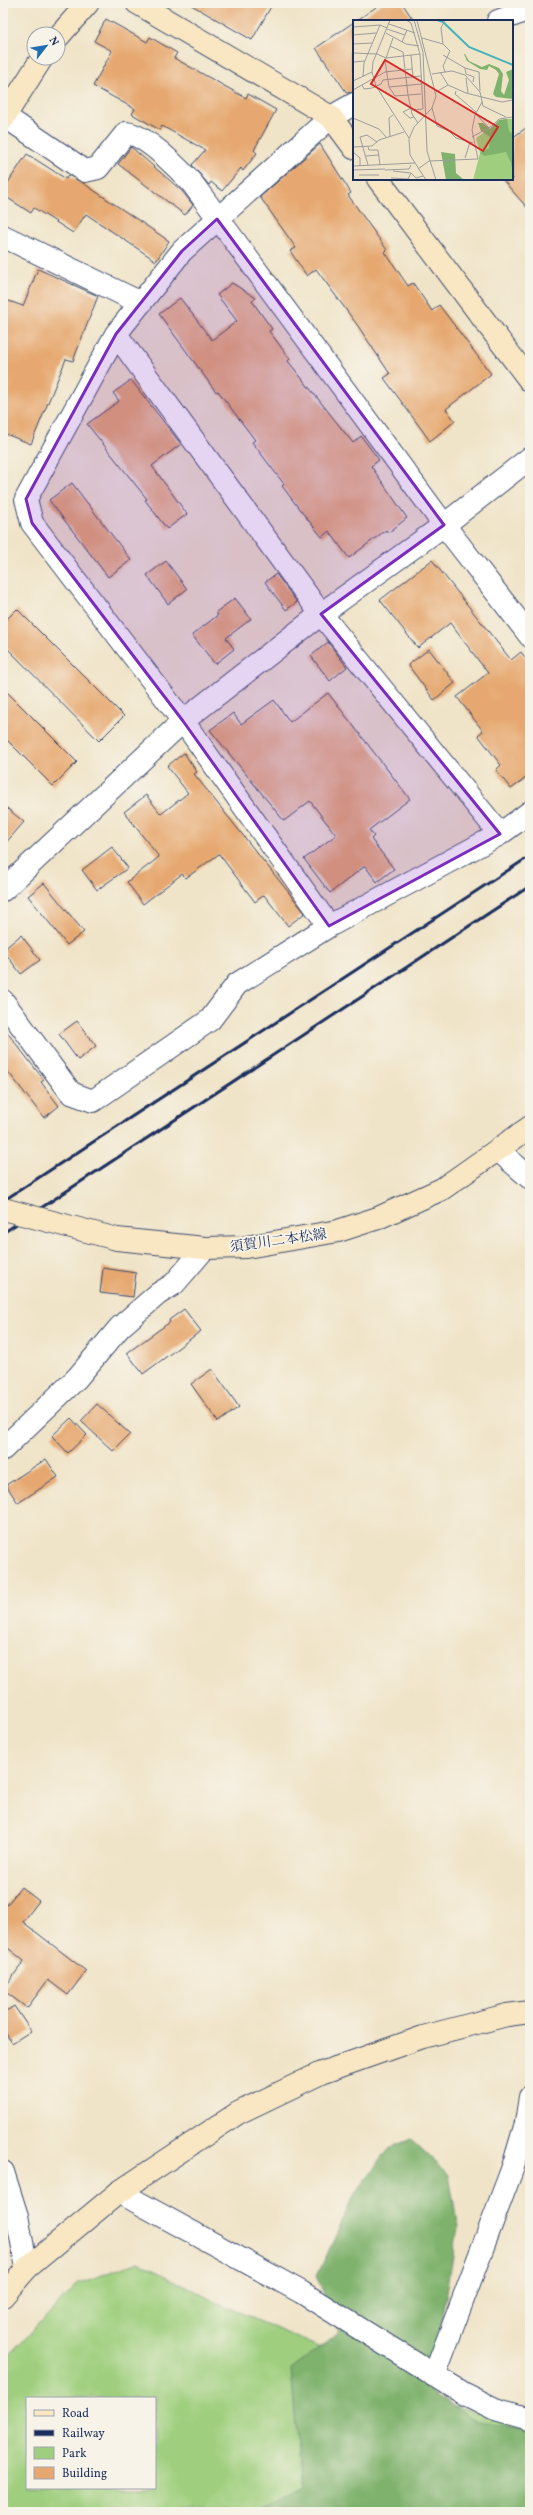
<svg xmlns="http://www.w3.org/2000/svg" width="533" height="2515" viewBox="0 0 533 2515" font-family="Vollkorn,'Noto Serif JP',serif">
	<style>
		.green { fill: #9fcf7e; stroke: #5d7f6e; fill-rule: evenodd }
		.forest { fill: #7fb26d; stroke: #4d7066 }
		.building { fill: #e6a86f }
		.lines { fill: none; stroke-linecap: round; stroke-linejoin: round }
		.street-casing { stroke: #3b4a6e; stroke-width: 24 }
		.secondary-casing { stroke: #3b4a6e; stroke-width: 24 }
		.street { stroke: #fff; stroke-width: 22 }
		.secondary { stroke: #f9e7c3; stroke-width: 22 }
		.rail { stroke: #1b2f5e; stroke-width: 3 }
		.secondary-bridge-casing { stroke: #3b4a6e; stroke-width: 24; stroke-linecap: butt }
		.secondary-bridge { stroke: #f9e7c3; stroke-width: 22 }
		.marked { fill: #7b2cbf; fill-opacity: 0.2; stroke: #7b2cbf; stroke-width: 3; stroke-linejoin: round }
		.labels { text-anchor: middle; stroke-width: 3.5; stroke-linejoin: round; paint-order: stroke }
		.street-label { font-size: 14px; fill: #1b2f5e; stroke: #f7f3e8 }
		.inset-river { fill: none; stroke: #43b2bc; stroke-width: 2 }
		.inset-road { fill: none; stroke: #9b9c9e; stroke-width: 1 }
		.view { fill: #d62828; fill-opacity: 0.15; stroke: #d62828; stroke-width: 2 }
		.inset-edge { fill: none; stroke: #1b2f5e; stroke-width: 2 }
	</style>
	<rect width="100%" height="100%" fill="#f7f3e8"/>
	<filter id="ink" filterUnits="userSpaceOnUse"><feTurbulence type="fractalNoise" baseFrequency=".025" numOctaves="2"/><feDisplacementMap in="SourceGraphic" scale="8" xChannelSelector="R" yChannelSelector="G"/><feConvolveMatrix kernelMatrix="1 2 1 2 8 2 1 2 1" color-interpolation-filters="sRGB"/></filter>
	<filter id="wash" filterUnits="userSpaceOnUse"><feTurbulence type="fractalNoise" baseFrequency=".012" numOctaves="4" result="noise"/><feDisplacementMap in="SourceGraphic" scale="16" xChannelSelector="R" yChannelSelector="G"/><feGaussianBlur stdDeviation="0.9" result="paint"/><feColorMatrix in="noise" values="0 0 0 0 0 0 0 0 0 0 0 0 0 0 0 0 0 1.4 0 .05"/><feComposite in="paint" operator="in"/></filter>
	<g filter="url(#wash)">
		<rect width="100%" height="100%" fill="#f0e4c8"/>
		<path class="green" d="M 138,2262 L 216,2302 L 452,2406 L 530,2425 L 530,2512 L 3,2512 L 3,2362 L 77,2284 ZM 27,2398 L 155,2398 L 155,2488 L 27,2488 Z"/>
		<path class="forest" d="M 411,2139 L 449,2175 L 458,2227 L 430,2392 L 477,2422 L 530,2430 L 530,2512 L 253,2512 L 301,2486 L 291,2369 L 340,2332 L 317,2276 L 356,2192 L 389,2148 Z"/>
		<g id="blocks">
			<path class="building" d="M 188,3 L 273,3 L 252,40 Z
				M 382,3 L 402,3 L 414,21 L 356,21 Z
				M 106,19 L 147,42 L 150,37 L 177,53 L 174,58 L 246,98 L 248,94 L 276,110 L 254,150 L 257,153 L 243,171 L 241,168 L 222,191 L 211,182 L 209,185 L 192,165 L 205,150 L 162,126 L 160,130 L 132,114 L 135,109 L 93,86 L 112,51 L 94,41 Z
				M 354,22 L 354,92 L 347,93 L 316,48 Z
				M 530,125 L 530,211 L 502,179 L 512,179 L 512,138 Z
				M 320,144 L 351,193 L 348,195 L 387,250 L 385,252 L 408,286 L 413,283 L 432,311 L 439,305 L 491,374 L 446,409 L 455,421 L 430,441 L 384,378 L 390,374 L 358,326 L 316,269 L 307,276 L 290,251 L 296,248 L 260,197 Z
				M 131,147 L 182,191 L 193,205 L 185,215 L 118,164 Z
				M 27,154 L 66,179 L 68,175 L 83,183 L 169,241 L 156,261 L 86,214 L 73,233 L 34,208 L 31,213 L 3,195 L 3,190 Z
				M 38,269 L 98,296 L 73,361 L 66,359 L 31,444 L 3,433 L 3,299 L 23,306 Z
				M 232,283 L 256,298 L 252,301 L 272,329 L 269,331 L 290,359 L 288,361 L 353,443 L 361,436 L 379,460 L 371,466 L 407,518 L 388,533 L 386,530 L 349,558 L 329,531 L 322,537 L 300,510 L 282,486 L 284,484 L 252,442 L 255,440 L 218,391 L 216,392 L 159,314 L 180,298 L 212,340 L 237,321 L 217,295 Z
				M 131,380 L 181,444 L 152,466 L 187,514 L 167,529 L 145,500 L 147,499 L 87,424 L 119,401 L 113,393 Z
				M 72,483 L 131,560 L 108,577 L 49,500 Z
				M 432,560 L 511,660 L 521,652 L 530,664 L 530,775 L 511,789 L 496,770 L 501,765 L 478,735 L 483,731 L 457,697 L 488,673 L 450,623 L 418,648 L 380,600 Z
				M 166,561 L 187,589 L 168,604 L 147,575 Z
				M 276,574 L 297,602 L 286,610 L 265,582 Z
				M 235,598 L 251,619 L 226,638 L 234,649 L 215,664 L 192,635 L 218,615 L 216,612 Z
				M 17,609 L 124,716 L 99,741 L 3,644 L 3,623 Z
				M 328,642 L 347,667 L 330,681 L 311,656 Z
				M 429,649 L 455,683 L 434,700 L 408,665 Z
				M 3,688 L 77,762 L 53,786 L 3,736 Z
				M 328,693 L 410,799 L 369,830 L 374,836 L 371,839 L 394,869 L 377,882 L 365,866 L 330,893 L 304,859 L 336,835 L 310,801 L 284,821 L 210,730 L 233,713 L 241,724 L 274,700 L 290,722 Z
				M 184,753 L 197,772 L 194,774 L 305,913 L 288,926 L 264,895 L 255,902 L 219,854 L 186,878 L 182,874 L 143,904 L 127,882 L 159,857 L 124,812 L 146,795 L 161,814 L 188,793 L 167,766 Z
				M 3,805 L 24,822 L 3,846 Z
				M 112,847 L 128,868 L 97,890 L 82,870 Z
				M 44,883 L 84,932 L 67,945 L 28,896 Z
				M 21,935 L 40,960 L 21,974 L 3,950 Z
				M 77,1021 L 96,1046 L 78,1060 L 59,1034 Z
				M 3,1027 L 44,1080 L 41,1082 L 59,1106 L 44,1118 L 3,1065 Z
				M 103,1268 L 136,1273 L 133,1297 L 100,1293 Z
				M 184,1309 L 201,1331 L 143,1374 L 127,1353 L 170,1322 L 169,1320 Z
				M 212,1369 L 239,1407 L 218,1422 L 191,1384 Z
				M 97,1404 L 130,1434 L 113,1451 L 81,1421 Z
				M 71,1418 L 87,1435 L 68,1453 L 52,1436 Z
				M 46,1459 L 58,1477 L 18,1503 L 6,1485 Z
				M 21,1887 L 39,1901 L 23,1922 L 86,1971 L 68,1995 L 48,1980 L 27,2008 L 3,1990 L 24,1961 L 3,1944 L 3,1910 Z
				M 14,2006 L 31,2031 L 12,2043 L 3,2029 L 3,2013 Z"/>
		</g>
	</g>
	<g filter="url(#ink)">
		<use href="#blocks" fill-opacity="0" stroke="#3b4a6e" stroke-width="1"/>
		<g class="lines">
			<g class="street-casing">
				<path id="street" d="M 498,21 L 530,9
					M 3,115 L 85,171 L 98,168 L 126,133 C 145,134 178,168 192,183 L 444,525 L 530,636
					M 3,236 L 141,303
					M 116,334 L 321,614 L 500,834
					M 3,890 L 183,721 L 321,614 L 444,525 L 530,458
					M 329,926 L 183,721 L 32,523 L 26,499 L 116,334 L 182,251 L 331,117 L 354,104
					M 3,1001 L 71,1093 L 93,1101 L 210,1020 L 237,984 L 329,926 L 500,834 L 530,812
					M 499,1151 L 530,1178
					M 3,1449 L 77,1378 L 120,1327 L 158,1294 L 174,1284 L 205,1248
					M 3,2172 L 17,2216 L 27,2268
					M 119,2192 L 301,2292 L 463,2393 L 495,2409 L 530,2419
					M 434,2376 L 513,2167 L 526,2123 L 530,2097"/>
			</g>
			<g class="secondary-casing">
				<path id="secondary" d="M 137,3 L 331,117 L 354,148
					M 58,37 L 88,3
					M 3,119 L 42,58
					M 378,179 L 530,381
					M 117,1239 L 205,1248 L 246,1247 L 338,1231 L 378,1218 L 442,1189 L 530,1127
					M 3,2296 L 27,2268 L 119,2192 L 238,2113 L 321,2073 L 423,2037 L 507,2015 L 530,2012"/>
			</g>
			<use href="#street" class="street"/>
			<use href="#secondary" class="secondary"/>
			<path class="rail" d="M 3,1201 L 530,856
				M 3,1233 L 530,886"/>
			<g class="secondary-bridge-casing">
				<path id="secondary-bridge" d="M 3,1209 L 117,1239"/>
			</g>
			<use href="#secondary-bridge" class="secondary-bridge"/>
		</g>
	</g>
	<path class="marked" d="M 217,219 L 444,525 L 321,614 L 500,834 L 329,926 L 183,721 L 32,523 L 26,499 L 116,334 L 182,251 Z"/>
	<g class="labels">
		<g class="street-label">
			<text transform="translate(278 1240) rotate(-8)" y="5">須賀川二本松線</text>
		</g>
	</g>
	<g transform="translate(353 20)">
		<rect width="160" height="160" fill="#f0e4c8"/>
		<path d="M 151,99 L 160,99 L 160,160 L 120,160 L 127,133 L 123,118 Z" fill="#9fcf7e"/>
		<path d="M 111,34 L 112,34 L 116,41 L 129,47 L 136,44 L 146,48 L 150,54 L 148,71 L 151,75 L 156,60 L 153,52 L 160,49 L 160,79 L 143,77 L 140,74 L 146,54 L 143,50 L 136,46 L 134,50 L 127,49 L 114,41 ZM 154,99 L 156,111 L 160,114 L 160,155 L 158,143 L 153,132 L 132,136 L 127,133 L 136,128 L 137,117 L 128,111 L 125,103 L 130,103 L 137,109 L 146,100 ZM 88,132 L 102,134 L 103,153 L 111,160 L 93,160 Z" fill="#7fb26d"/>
		<path class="inset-river" d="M 84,0 L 90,2 L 116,27 L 160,45"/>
		<path class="inset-road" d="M 37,0 L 20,42 L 19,52 L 23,66 L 56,118M 53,0 L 58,3 L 67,34 L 70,89 L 59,90M 61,0 L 70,32 L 74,131 L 83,160M 64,0 L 83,76 L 79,88 L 61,107 L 56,119 L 57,135 L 73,160M 92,0 L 88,8 L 90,24 L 97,31 L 90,46 L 92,52M 36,4 L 62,13M 0,7 L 27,5 L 34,8M 34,9 L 52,15M 33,13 L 53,24 L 66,26M 0,15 L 23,13M 40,18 L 32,41 L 36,67 L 42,76 L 68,74M 69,18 L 90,24M 49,22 L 54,10M 0,24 L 19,23M 37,26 L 50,32 L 55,75 L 59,94 L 65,103M 0,33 L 24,34 L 33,38 L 67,34M 58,35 L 60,57M 90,35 L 112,48 L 126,52 L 127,71M 0,42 L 12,41M 112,48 L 113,54 L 121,57 L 120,62M 87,52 L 95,65 L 113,73 L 149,82 L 160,80M 79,54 L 99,51 L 112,55 L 127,72 L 130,86 L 153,97M 10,57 L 11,43 L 27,5M 113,58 L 115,73M 0,61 L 19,52M 9,65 L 11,69 L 19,68 L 28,64 L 30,60 L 68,56M 36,67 L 69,64M 0,70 L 32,52 L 59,49M 103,71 L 102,74 L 123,92M 83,72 L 95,65M 58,88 L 50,92 L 57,98 L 61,97M 79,88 L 84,106 L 96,111 L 103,118 L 120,123M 122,93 L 136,108M 0,98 L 26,109 L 34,118M 37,117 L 36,98 L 40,95M 119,117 L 139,106 L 146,99 L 160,97M 0,127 L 19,126 L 26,120 L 51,112M 15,127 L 16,130 L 25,130 L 27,145M 0,132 L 7,138 L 7,146M 13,136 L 26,135M 112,138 L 117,122M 15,145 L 7,117 L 14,115 L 24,122M 0,146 L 62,143M 65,149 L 76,141 L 125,139 L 119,110 L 122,95 L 129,82M 32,150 L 56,149 L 58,145M 40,151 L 58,153M 6,155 L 26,155M 38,158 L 55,159 L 58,153 L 63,158 L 70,156M 0,160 L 0,150 L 32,149"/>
		<path class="view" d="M 32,40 L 145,107 L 130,131 L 18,64 Z"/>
		<rect width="160" height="160" class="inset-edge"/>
	</g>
	<rect width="533" height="2515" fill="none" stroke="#f7f3e8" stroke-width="16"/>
	<rect x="26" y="2397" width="130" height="92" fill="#f7f3e8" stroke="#9fa5b1"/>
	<rect x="34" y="2410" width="20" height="6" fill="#f9e7c3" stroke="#9fa5b1"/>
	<text x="62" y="2417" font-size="12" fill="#1b2f5e">Road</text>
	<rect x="34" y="2430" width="20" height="6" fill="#1b2f5e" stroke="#9fa5b1"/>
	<text x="62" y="2437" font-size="12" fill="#1b2f5e">Railway</text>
	<rect x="34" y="2447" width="20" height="12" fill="#9fcf7e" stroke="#9fa5b1"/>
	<text x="62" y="2457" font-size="12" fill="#1b2f5e">Park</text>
	<rect x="34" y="2467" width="20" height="12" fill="#e6a86f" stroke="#9fa5b1"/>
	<text x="62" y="2477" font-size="12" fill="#1b2f5e">Building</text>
	<g transform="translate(46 46) rotate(59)"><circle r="19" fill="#f7f3e8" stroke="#9fa5b1"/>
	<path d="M0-3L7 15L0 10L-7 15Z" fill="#1f6fb2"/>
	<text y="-6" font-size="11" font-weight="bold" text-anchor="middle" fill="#1b2f5e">N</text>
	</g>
</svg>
